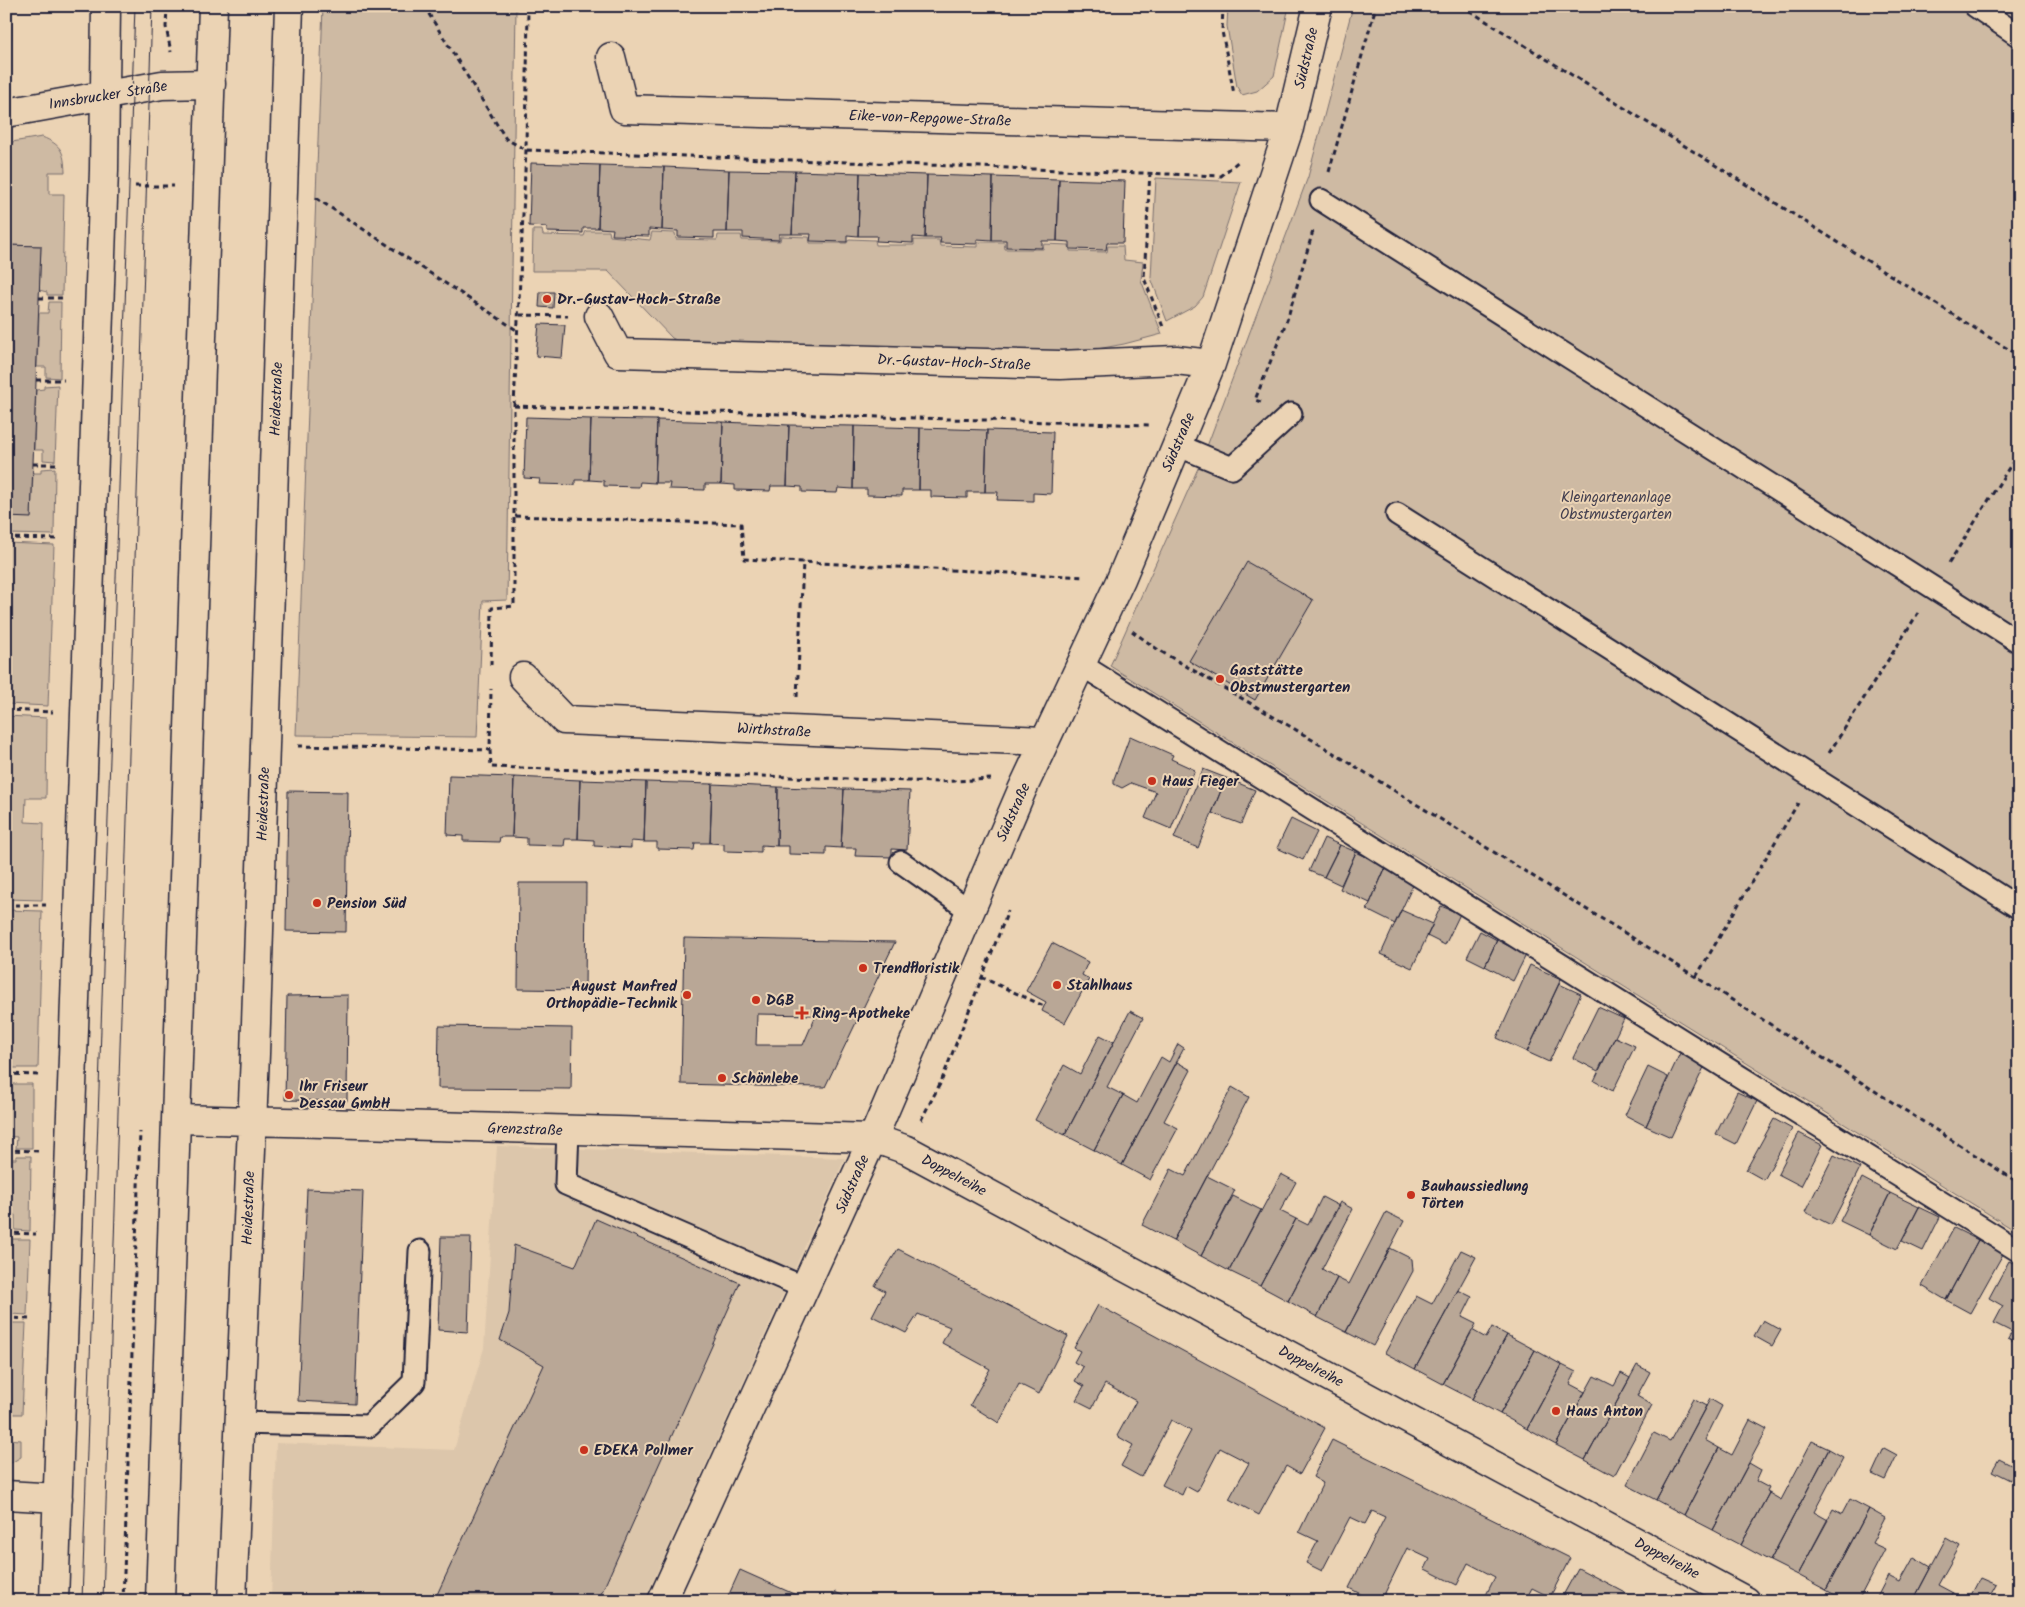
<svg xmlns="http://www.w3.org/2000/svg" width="2025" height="1607" viewBox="0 0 2025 1607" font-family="Kalam,sans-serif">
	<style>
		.built { fill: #dcc6ab }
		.green { fill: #cebaa3; stroke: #786e6f }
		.building { fill: #b9a796; stroke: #22223b; fill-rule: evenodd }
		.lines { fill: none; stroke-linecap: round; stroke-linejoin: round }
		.lane-casing { stroke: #22223b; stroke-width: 25 }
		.street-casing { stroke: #22223b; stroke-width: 31 }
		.secondary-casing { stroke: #22223b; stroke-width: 31 }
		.path { stroke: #22223b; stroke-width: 3; stroke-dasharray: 5 4; stroke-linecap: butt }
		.lane { stroke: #ebd3b4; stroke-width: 21 }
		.street { stroke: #ebd3b4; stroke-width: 28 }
		.secondary { stroke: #ebd3b4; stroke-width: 28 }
		.tram { stroke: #22223b; stroke-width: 1 }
		.poi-dot { fill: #c8321e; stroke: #ebd3b4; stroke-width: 2 }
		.labels { text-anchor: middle; stroke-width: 4; stroke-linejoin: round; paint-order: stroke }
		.street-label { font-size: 15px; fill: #22223b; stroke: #ebd3b4 }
		.poi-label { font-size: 15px; font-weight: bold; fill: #22223b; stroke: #ebd3b4; text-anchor: start }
		.park-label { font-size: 15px; fill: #444050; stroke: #ebd3b4 }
	</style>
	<rect width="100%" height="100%" fill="#ebd3b4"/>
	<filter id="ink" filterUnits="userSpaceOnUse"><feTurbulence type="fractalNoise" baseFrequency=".02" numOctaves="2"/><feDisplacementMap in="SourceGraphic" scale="10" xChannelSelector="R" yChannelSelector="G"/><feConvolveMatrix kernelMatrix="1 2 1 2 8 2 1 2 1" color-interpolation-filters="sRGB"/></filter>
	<g filter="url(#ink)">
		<path class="built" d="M 497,1146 L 845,1158 L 644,1601 L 271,1601 L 276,1443 L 454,1450 L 484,1348 Z"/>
		<path class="green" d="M 323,6 L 516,6 L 507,600 L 483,601 L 477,737 L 296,735 Z
			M 1228,6 L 1289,6 L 1274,76 L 1257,91 L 1242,95 L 1237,87 L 1227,26 Z
			M 1353,6 L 2019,6 L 2019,1233 L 1110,666 L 1203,457 L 1308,177 Z
			M 42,137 C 62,145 64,152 65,172 L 49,172 L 49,194 L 64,194 L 62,295 L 47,295 L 47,292 L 39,290 L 41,246 L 6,245 L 6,143 Z
			M 1156,178 L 1241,182 L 1203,297 L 1195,306 L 1167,321 L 1151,278 Z
			M 533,230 L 542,230 L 543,235 L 584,236 L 586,231 L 609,231 L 610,236 L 650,240 L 652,232 L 675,233 L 676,239 L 717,240 L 718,235 L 741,235 L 742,240 L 780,241 L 781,236 L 809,237 L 810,243 L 847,243 L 849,239 L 875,240 L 876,245 L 914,245 L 914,240 L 939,240 L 940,246 L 978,247 L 978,242 L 1004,242 L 1005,249 L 1043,249 L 1044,244 L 1069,245 L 1070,251 L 1107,252 L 1108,246 L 1123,246 L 1124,260 L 1143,262 L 1141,280 L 1162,334 L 1124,344 L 1061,356 L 682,343 L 672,338 L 608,271 L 532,271 Z
			M 49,302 L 61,302 L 60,378 L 46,377 L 46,367 L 37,367 L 39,313 L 48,313 Z
			M 58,385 L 55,461 L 43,460 L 43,450 L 34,450 L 36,390 L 44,389 L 44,386 Z
			M 55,468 L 54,535 L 6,534 L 6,517 L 31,517 L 33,473 L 41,473 L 41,469 Z
			M 6,543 L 54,545 L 48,706 L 6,704 Z
			M 6,716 L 47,718 L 46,798 L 26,798 L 25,822 L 44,823 L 42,900 L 6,899 Z
			M 6,910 L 42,911 L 38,1068 L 6,1068 Z
			M 6,1084 L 32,1084 L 32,1148 L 16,1148 L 17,1137 L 6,1136 Z
			M 16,1156 L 31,1156 L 30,1231 L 15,1230 L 15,1215 L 6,1214 L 6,1159 L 16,1159 Z
			M 12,1239 L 30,1239 L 27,1315 L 11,1314 L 11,1304 L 6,1304 L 6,1244 L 12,1244 Z
			M 11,1323 L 26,1323 L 22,1414 L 6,1414 L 6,1327 L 11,1327 Z
			M 6,1439 L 21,1440 L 21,1457 L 6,1466 Z"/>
		<path class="building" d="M 6,6 L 12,6 L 11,40 L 6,40 Z
			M 531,163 L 600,165 L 598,228 L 583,228 L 583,233 L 547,232 L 547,227 L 529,226 Z
			M 600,165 L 664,167 L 662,230 L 649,229 L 649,236 L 612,235 L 613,229 L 598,228 Z
			M 664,167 L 729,170 L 727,232 L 714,232 L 714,238 L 678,237 L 678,231 L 662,230 Z
			M 729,170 L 795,171 L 792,234 L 779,234 L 779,240 L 743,238 L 743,232 L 727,232 Z
			M 795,171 L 860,173 L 858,236 L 847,235 L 847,242 L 810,241 L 811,234 L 792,234 Z
			M 860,173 L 927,175 L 925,238 L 913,237 L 913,243 L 876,241 L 877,236 L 858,236 Z
			M 927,175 L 993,177 L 992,240 L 977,239 L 977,244 L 940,243 L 941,238 L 925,238 Z
			M 993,177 L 1059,179 L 1057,241 L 1042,241 L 1042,248 L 1006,247 L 1006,240 L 992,240 Z
			M 1059,179 L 1125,181 L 1123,243 L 1107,243 L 1106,250 L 1070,249 L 1070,242 L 1057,241 Z
			M 6,245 L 41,246 L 31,518 L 6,517 Z
			M 540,292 L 554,292 L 553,308 L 539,307 Z
			M 539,324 L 565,325 L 562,358 L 536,356 Z
			M 526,417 L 591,419 L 589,480 L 575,480 L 575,485 L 539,484 L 540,479 L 524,478 Z
			M 591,419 L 657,420 L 655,483 L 640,482 L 639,487 L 604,486 L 604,481 L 589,480 Z
			M 657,420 L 723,422 L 721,484 L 705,484 L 705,490 L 669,489 L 670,483 L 655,483 Z
			M 723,422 L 789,425 L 787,486 L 771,486 L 770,491 L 735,490 L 735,485 L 721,484 Z
			M 789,425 L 854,426 L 853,489 L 838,488 L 837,493 L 802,492 L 802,487 L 787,486 Z
			M 854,426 L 920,428 L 919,490 L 902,490 L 902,496 L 867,495 L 867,489 L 853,489 Z
			M 920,428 L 987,430 L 985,492 L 967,492 L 967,498 L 931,497 L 931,490 L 919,490 Z
			M 987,430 L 1053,432 L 1051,494 L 1033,493 L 1033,501 L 997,500 L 998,492 L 985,492 Z
			M 1247,562 L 1313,600 L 1255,700 L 1189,661 Z
			M 1130,736 L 1173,755 L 1171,759 L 1195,770 L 1171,829 L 1145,818 L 1156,792 L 1131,783 L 1122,788 L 1114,784 L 1114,779 Z
			M 1203,769 L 1226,778 L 1198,848 L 1174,838 Z
			M 449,775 L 514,777 L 512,837 L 500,837 L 499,842 L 463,841 L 463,836 L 447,835 Z
			M 514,777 L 580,780 L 578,839 L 565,839 L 564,846 L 527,845 L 527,838 L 512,837 Z
			M 1226,778 L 1255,790 L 1241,824 L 1212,813 Z
			M 580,780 L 646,782 L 644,842 L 631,841 L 631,848 L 594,846 L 594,840 L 578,839 Z
			M 646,782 L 712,784 L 710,843 L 695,843 L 694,850 L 657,849 L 657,842 L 644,842 Z
			M 712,784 L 778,787 L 777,846 L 761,845 L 761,852 L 724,851 L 724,844 L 710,843 Z
			M 778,787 L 844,789 L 841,848 L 826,847 L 826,855 L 789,854 L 789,846 L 777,846 Z
			M 844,789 L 910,791 L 907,850 L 892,849 L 892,857 L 855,856 L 856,848 L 841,848 Z
			M 288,791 L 348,792 L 346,932 L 286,931 Z
			M 1291,819 L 1317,832 L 1303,860 L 1277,848 Z
			M 1324,838 L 1340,845 L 1324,877 L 1309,871 Z
			M 1340,845 L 1356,852 L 1341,885 L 1324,877 Z
			M 1356,852 L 1386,866 L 1370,903 L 1340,889 Z
			M 1385,869 L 1414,883 L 1395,924 L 1367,910 Z
			M 519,883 L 586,883 L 585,990 L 518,989 Z
			M 1441,906 L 1460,914 L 1445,945 L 1427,936 Z
			M 1401,910 L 1433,924 L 1412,968 L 1381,954 Z
			M 1480,931 L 1497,940 L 1485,966 L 1467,957 Z
			M 684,938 L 729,939 L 895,942 L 825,1087 L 755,1086 L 681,1084 ZM 757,1014 L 816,1015 L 803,1045 L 756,1045 Z
			M 1497,940 L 1526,955 L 1513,981 L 1485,966 Z
			M 1052,943 L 1088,962 L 1082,975 L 1089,979 L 1065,1023 L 1042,1011 L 1046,1002 L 1026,991 Z
			M 1530,965 L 1561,979 L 1527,1052 L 1497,1038 Z
			M 1559,984 L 1581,994 L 1549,1062 L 1527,1052 Z
			M 348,995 L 347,1101 L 285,1100 L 287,996 Z
			M 1598,1007 L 1624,1019 L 1598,1071 L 1573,1058 Z
			M 1130,1011 L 1143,1018 L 1107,1087 L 1123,1095 L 1094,1150 L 1065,1135 Z
			M 439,1026 L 572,1028 L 571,1089 L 438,1088 Z
			M 1100,1035 L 1114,1042 L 1065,1135 L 1035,1120 L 1064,1065 L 1080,1074 Z
			M 1615,1037 L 1635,1046 L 1613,1091 L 1594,1081 Z
			M 1178,1044 L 1184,1048 L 1122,1165 L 1094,1150 L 1123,1095 L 1137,1103 L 1161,1057 L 1169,1062 Z
			M 1681,1051 L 1706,1063 L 1671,1137 L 1646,1126 Z
			M 1177,1062 L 1191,1070 L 1164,1121 L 1178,1128 L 1150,1180 L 1122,1165 Z
			M 1648,1067 L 1668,1077 L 1646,1126 L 1625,1115 Z
			M 1232,1087 L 1249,1097 L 1173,1241 L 1142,1225 L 1171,1169 L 1185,1176 Z
			M 1737,1092 L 1757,1101 L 1736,1144 L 1716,1134 Z
			M 1774,1119 L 1792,1129 L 1764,1180 L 1746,1170 Z
			M 1799,1133 L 1822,1145 L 1801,1186 L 1778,1174 Z
			M 1834,1155 L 1860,1168 L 1831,1225 L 1805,1212 Z
			M 1281,1174 L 1296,1182 L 1280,1211 L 1296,1219 L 1260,1286 L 1229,1271 Z
			M 1207,1176 L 1235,1190 L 1201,1256 L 1173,1241 Z
			M 1862,1178 L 1890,1193 L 1869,1235 L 1840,1221 Z
			M 307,1189 L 363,1191 L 355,1404 L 298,1401 Z
			M 1890,1193 L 1919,1207 L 1897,1249 L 1869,1235 Z
			M 1233,1196 L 1261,1210 L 1229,1271 L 1201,1256 Z
			M 1322,1197 L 1339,1206 L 1288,1301 L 1260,1286 L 1296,1219 L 1308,1225 Z
			M 1340,1202 L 1353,1209 L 1322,1269 L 1337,1278 L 1317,1317 L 1288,1301 Z
			M 1919,1207 L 1940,1217 L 1923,1251 L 1902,1241 Z
			M 1386,1212 L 1404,1221 L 1346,1332 L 1317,1317 L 1337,1278 L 1349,1284 Z
			M 596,1219 L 740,1283 L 598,1601 L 434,1601 L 544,1365 L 500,1340 L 509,1313 L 514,1245 L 575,1267 Z
			M 1954,1228 L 1978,1240 L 1946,1300 L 1922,1286 Z
			M 441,1237 L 471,1237 L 468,1332 L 438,1330 Z
			M 1978,1240 L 2003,1254 L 1970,1313 L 1946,1300 Z
			M 1390,1248 L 1412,1259 L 1413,1271 L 1373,1346 L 1346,1332 Z
			M 898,1249 L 1068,1336 L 1039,1394 L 1019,1384 L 999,1423 L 970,1405 L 990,1369 L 942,1343 L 950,1327 L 918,1314 L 906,1333 L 872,1316 L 885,1291 L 875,1286 Z
			M 1461,1250 L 1476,1257 L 1415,1369 L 1385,1353 L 1416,1296 L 1432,1304 Z
			M 2009,1261 L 2019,1266 L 2019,1319 L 2012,1332 L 1994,1323 L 2003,1306 L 1989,1298 Z
			M 1458,1290 L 1472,1297 L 1462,1317 L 1476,1324 L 1443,1384 L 1415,1369 Z
			M 1098,1305 L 1325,1428 L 1300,1474 L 1286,1466 L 1259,1515 L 1229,1499 L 1249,1463 L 1220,1448 L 1197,1492 L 1186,1486 L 1182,1495 L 1162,1485 L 1191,1431 L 1171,1420 L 1141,1477 L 1121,1466 L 1133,1445 L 1117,1436 L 1136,1401 L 1105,1384 L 1092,1408 L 1076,1400 L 1084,1386 L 1075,1381 L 1083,1367 L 1074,1362 L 1080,1351 L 1074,1348 Z
			M 2019,1319 L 2019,1345 L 2008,1339 Z
			M 1763,1320 L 1781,1330 L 1772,1346 L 1754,1336 Z
			M 1492,1327 L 1507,1335 L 1472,1399 L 1443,1384 L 1472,1330 L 1486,1338 Z
			M 1507,1335 L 1535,1350 L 1500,1414 L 1472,1399 Z
			M 1535,1350 L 1562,1365 L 1527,1429 L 1500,1414 Z
			M 1562,1365 L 1576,1372 L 1570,1384 L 1585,1392 L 1556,1445 L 1527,1429 Z
			M 1637,1365 L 1650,1372 L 1637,1396 L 1652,1405 L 1614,1476 L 1585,1460 Z
			M 1621,1373 L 1630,1378 L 1585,1460 L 1556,1445 L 1594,1376 L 1614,1386 Z
			M 1693,1399 L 1706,1406 L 1656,1500 L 1627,1485 L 1654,1433 L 1670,1441 Z
			M 1710,1399 L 1722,1406 L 1705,1440 L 1719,1448 L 1684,1515 L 1656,1500 Z
			M 1750,1420 L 1767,1429 L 1713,1530 L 1684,1515 L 1719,1448 L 1732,1455 Z
			M 1332,1440 L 1570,1558 L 1550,1597 L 1532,1588 L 1525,1601 L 1483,1601 L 1495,1577 L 1468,1563 L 1457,1585 L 1425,1569 L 1430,1559 L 1407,1548 L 1381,1601 L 1374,1601 L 1349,1588 L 1385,1517 L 1372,1511 L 1365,1524 L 1350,1517 L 1322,1571 L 1306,1563 L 1318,1541 L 1299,1532 L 1323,1483 L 1313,1477 Z
			M 1812,1441 L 1829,1449 L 1770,1561 L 1741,1545 L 1769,1493 L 1781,1500 Z
			M 1884,1448 L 1897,1455 L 1885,1480 L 1872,1474 Z
			M 1829,1449 L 1843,1457 L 1814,1512 L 1828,1520 L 1798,1575 L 1770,1561 Z
			M 1999,1459 L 2017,1468 L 2010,1480 L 1992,1471 Z
			M 1749,1463 L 1761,1470 L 1756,1481 L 1769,1488 L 1767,1492 L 1769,1493 L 1741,1545 L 1713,1530 Z
			M 1850,1499 L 1869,1509 L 1826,1590 L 1798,1575 L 1833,1509 L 1842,1514 Z
			M 1869,1509 L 1885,1518 L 1872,1543 L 1885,1549 L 1858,1601 L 1846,1601 L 1826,1590 Z
			M 1946,1538 L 1960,1546 L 1938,1585 L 1953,1593 L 1949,1601 L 1913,1601 Z
			M 1914,1557 L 1931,1567 L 1913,1601 L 1875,1601 L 1888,1576 L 1900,1582 Z
			M 1578,1568 L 1641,1601 L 1560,1601 Z
			M 740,1570 L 805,1599 L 804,1601 L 726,1601 Z
			M 1980,1578 L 1996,1585 L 1987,1601 L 1949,1601 L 1953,1593 L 1968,1601 Z
			M 835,1592 L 854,1601 L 831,1601 Z"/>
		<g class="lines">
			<g class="lane-casing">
				<path id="lane" d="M 1975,6 L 2019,36
					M 1321,200 L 2019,642
					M 1177,445 L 1232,468 L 1291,414
					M 1397,514 L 2019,908
					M 1080,664 L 2019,1251
					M 901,862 L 969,910
					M 568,1130 L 566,1184 L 805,1288
					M 239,1423 L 369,1426 L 414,1382 L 420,1251"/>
			</g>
			<g class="street-casing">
				<path id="street" d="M 611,57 L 624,109 L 1289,128
					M 6,113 L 162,85 L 211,84
					M 599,316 L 618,353 L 1060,365 L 1176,360 L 1211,364
					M 523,677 L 564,720 L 1044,741
					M 177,1119 L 873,1138 L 907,1150 L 1746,1601
					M 6,1495 L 58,1498
					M 54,1601 L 104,170 L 106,6
					M 232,1601 L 255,1054 L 289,6
					M 662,1601 L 873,1138 L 1022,790 L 1121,579 L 1211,364 L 1289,128 L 1318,6"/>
			</g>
			<g class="secondary-casing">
				<path id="secondary" d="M 160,1601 L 213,6"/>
			</g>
			<path class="path" d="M 167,6 L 166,27 L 171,52
				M 424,6 L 506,139 L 526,150 L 1221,176 L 1240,160
				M 1223,6 L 1222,31 L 1234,94
				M 1462,6 L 2019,356
				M 1150,172 L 1144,278 L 1163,327
				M 1329,172 L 1376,6
				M 135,186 L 174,186
				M 316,198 L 518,331
				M 39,298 L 66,298
				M 520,315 L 568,316
				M 36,380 L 64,380
				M 1261,402 L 1255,400 L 1287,320 L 1313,231
				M 514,406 L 1151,425
				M 33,464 L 60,464
				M 515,516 L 741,524 L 744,559 L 1085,577
				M 6,538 L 58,539
				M 1949,563 L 2019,452
				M 1132,631 L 1160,651 L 1293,728 L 1696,977 L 2019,1183
				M 491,665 L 492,608 L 514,606 L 514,406 L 526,150 L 528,6
				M 1216,683 L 1220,679
				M 797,697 L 803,562
				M 6,710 L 53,712
				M 298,746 L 490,750 L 491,689
				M 490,750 L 491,767 L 939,782 L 991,779
				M 1829,753 L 1918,613
				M 6,905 L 46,905
				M 981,977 L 1044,1006
				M 1696,977 L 1798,803
				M 6,1074 L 41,1075
				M 921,1120 L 941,1082 L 1008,911
				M 6,1150 L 38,1151
				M 6,1233 L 36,1234
				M 6,1318 L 31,1319
				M 123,1601 L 140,1132"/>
			<use href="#lane" class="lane"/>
			<use href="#street" class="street"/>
			<use href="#secondary" class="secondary"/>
			<path class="tram" d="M 82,1601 L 135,6
				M 103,1601 L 152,6"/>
		</g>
	</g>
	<g class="poi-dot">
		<circle cx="547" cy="299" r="5"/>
		<circle cx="1220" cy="679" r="5"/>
		<circle cx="1152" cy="781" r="5"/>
		<circle cx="317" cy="903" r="5"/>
		<circle cx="863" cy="968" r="5"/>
		<circle cx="1057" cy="985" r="5"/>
		<circle cx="687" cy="995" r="5"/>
		<circle cx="756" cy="1000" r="5"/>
		<path d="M799.5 1005.5h5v5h5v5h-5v5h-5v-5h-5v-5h5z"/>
		<circle cx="722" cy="1078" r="5"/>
		<circle cx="289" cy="1095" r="5"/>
		<circle cx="1411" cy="1195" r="5"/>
		<circle cx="1556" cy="1411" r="5"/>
		<circle cx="584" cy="1450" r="5"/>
	</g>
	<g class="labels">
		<g class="street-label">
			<text transform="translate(1306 58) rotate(-77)" y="5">Südstraße</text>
			<text transform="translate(108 95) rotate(-9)" y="5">Innsbrucker Straße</text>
			<text transform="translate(930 118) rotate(2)" y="5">Eike-von-Repgowe-Straße</text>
			<text transform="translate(954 362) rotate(2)" y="5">Dr.-Gustav-Hoch-Straße</text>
			<text transform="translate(276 399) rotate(-88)" y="5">Heidestraße</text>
			<text transform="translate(1178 442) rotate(-67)" y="5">Südstraße</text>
			<text transform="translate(774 730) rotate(3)" y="5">Wirthstraße</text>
			<text transform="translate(263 804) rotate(-88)" y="5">Heidestraße</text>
			<text transform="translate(1013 812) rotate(-66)" y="5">Südstraße</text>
			<text transform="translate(525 1129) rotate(2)" y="5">Grenzstraße</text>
			<text transform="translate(954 1175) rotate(28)" y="5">Doppelreihe</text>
			<text transform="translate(852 1184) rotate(-66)" y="5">Südstraße</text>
			<text transform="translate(248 1208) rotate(-88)" y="5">Heidestraße</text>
			<text transform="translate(1311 1366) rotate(28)" y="5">Doppelreihe</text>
			<text transform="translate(1667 1558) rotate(28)" y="5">Doppelreihe</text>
		</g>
		<g class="poi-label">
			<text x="557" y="304">Dr.-Gustav-Hoch-Straße</text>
			<text x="1230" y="675">Gaststätte<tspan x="1230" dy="17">Obstmustergarten</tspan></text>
			<text x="1162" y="786">Haus Fieger</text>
			<text x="327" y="908">Pension Süd</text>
			<text x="873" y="973">Trendfloristik</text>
			<text x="1067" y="990">Stahlhaus</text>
			<text x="677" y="991" text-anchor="end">August Manfred<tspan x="677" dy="17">Orthopädie-Technik</tspan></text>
			<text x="766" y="1005">DGB</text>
			<text x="812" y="1018">Ring-Apotheke</text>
			<text x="732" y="1083">Schönlebe</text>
			<text x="299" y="1091">Ihr Friseur<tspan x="299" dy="17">Dessau GmbH</tspan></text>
			<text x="1421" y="1191">Bauhaussiedlung<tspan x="1421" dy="17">Törten</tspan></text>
			<text x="1566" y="1416">Haus Anton</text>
			<text x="594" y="1455">EDEKA Pollmer</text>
		</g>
		<g class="park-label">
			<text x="1616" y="502">Kleingartenanlage<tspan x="1616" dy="17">Obstmustergarten</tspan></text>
		</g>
	</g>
	<rect width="2025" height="1607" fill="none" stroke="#ebd3b4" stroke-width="25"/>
	<rect x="12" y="12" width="2000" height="1582" fill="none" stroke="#22223b" stroke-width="2" filter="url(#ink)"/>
</svg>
